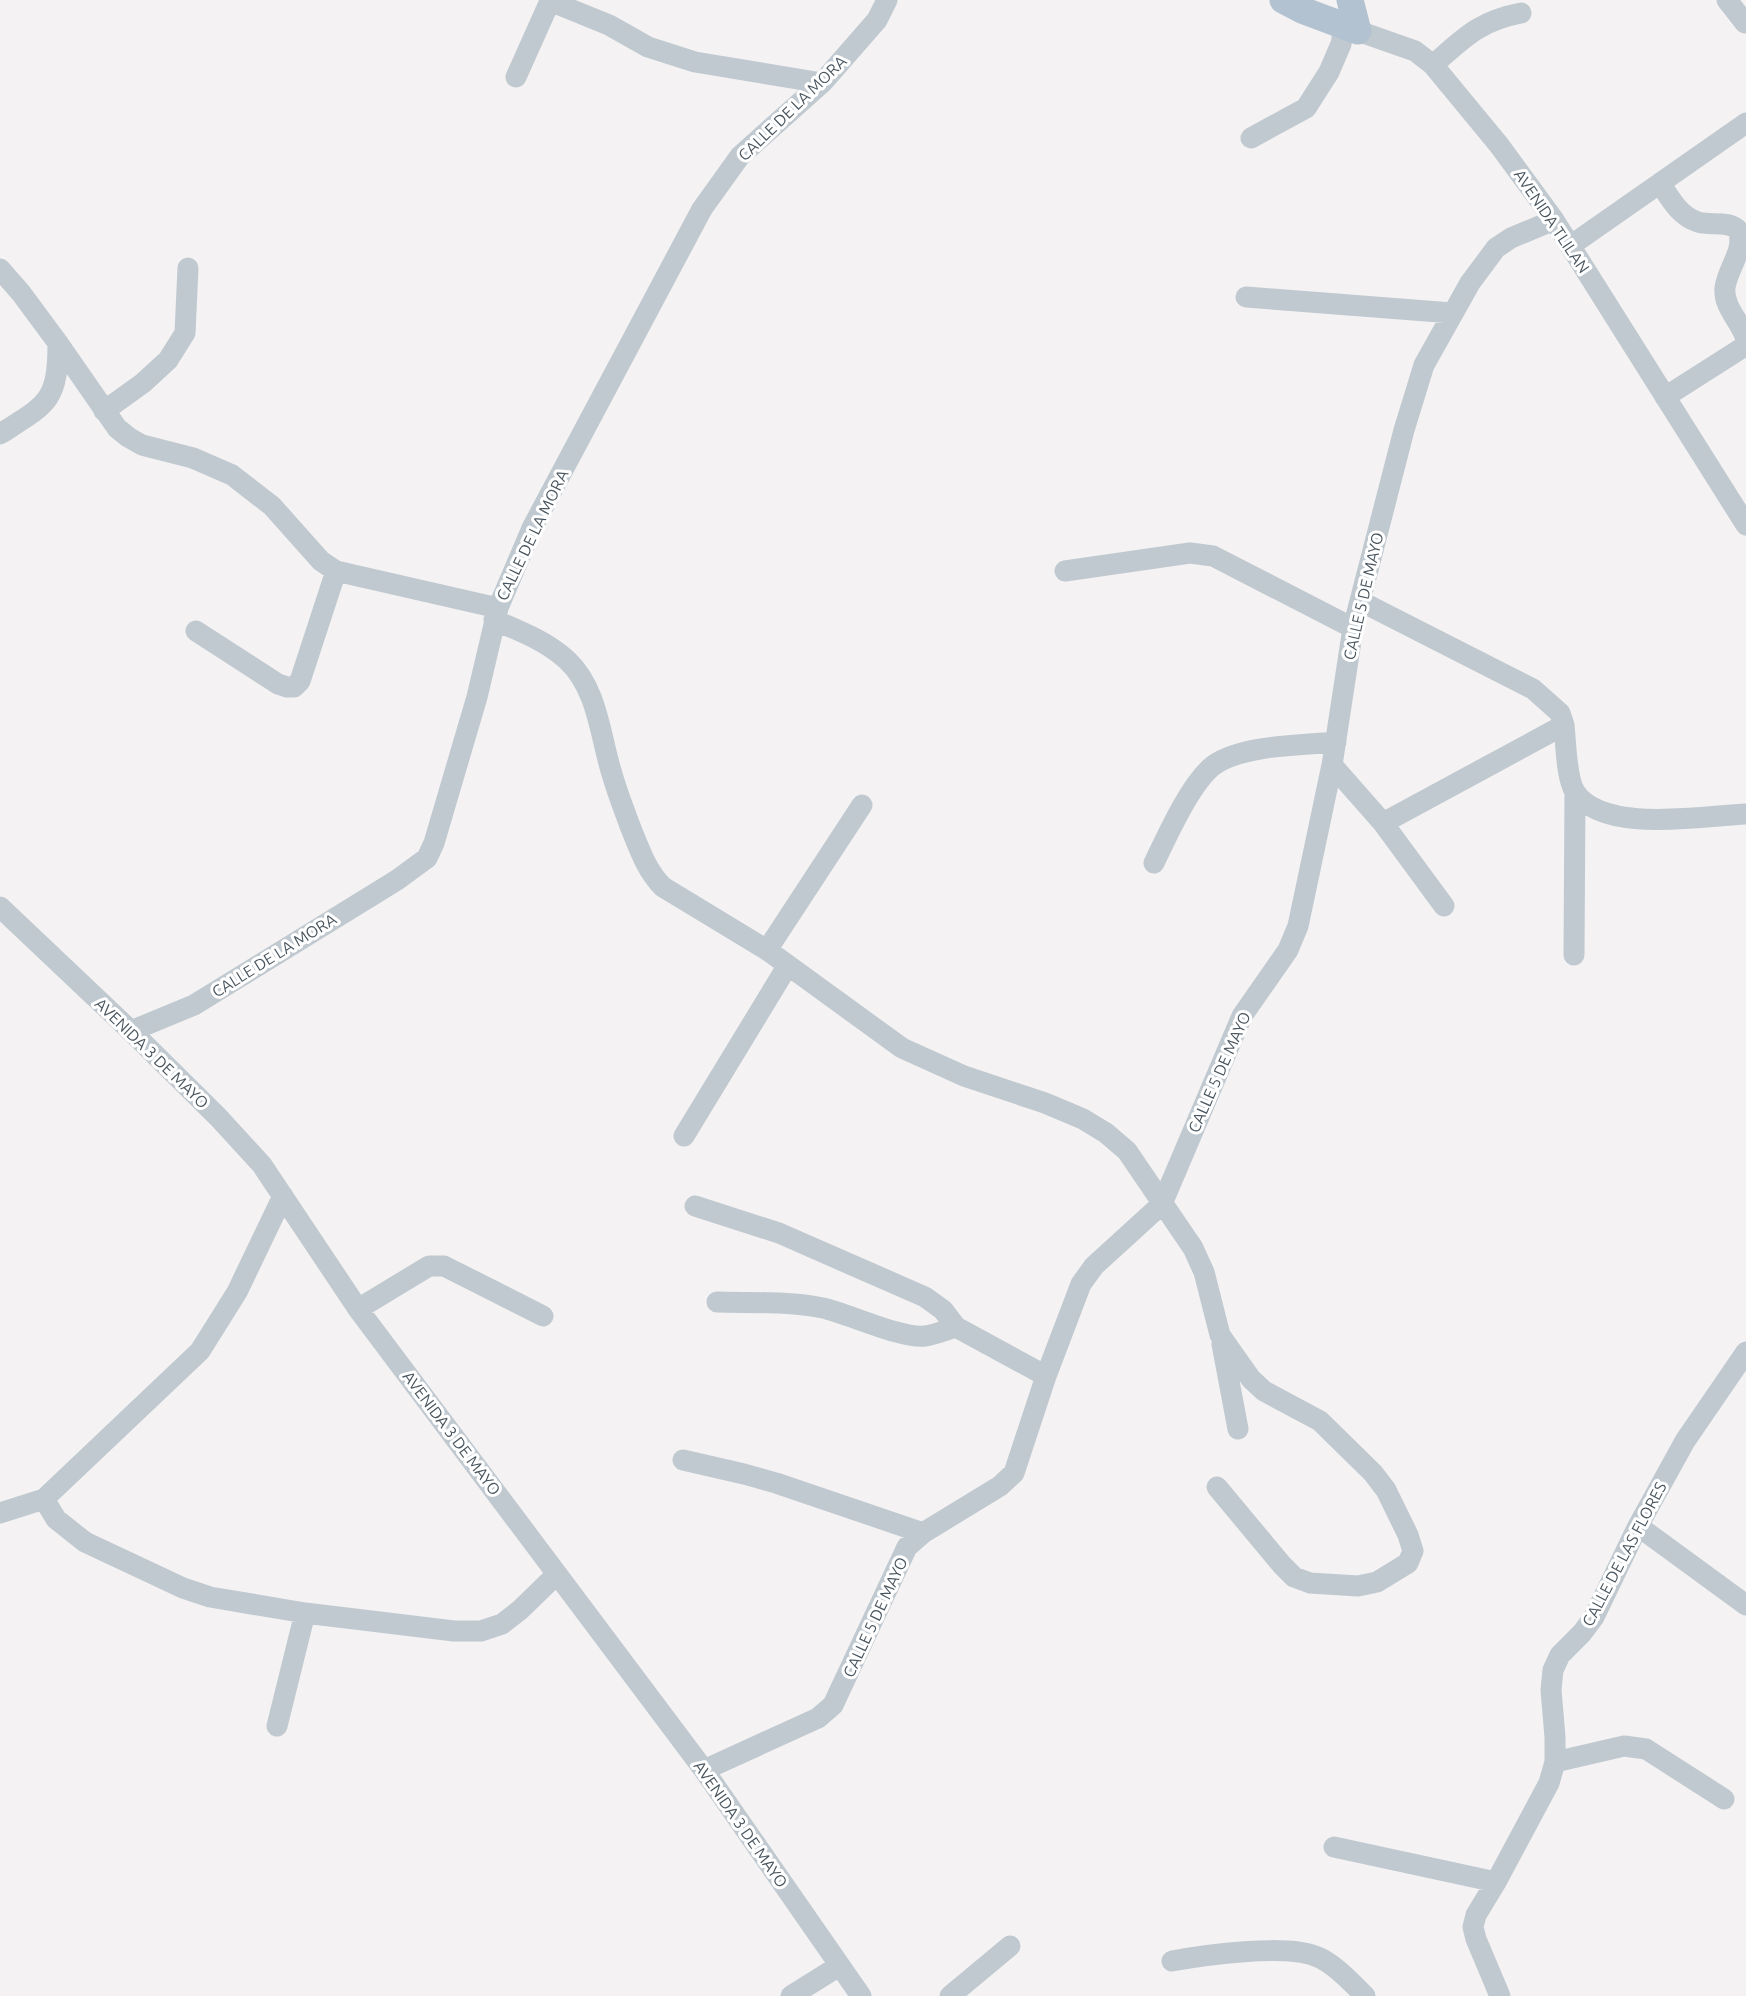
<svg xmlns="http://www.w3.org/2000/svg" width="1746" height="1996" viewBox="0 0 1746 1996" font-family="Ubuntu,sans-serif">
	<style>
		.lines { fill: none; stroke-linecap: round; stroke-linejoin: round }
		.minor { stroke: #c0c9d0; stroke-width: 21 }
		.major { stroke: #b3c2d0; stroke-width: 27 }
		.labels { text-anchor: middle; stroke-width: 6; stroke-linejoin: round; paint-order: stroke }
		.street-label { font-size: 16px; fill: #4a565f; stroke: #fff }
	</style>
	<rect width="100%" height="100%" fill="#f4f2f2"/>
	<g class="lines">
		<path class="minor" d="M 1727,0 L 1745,23
			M 1358,31 L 1415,51 L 1433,65 L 1499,145 L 1554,220 L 1746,525
			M 1433,65 C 1464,38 1479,21 1521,13
			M 516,77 L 550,1 L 609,25 L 648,47 L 695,62 L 822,83
			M 1251,138 L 1306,108 L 1329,72 L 1341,44 L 1344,27
			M 1660,183 C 1670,198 1679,216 1698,222 C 1710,226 1729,220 1738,230 C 1746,249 1727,269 1725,288 C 1723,307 1741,322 1746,339
			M 1570,246 L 1746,123
			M 0,269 L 21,293 L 58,343 L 117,428 L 128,437 L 142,445 L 193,458 L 232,475 L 272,506 L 321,561 L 336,571 L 498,608
			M 1246,297 L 1452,313
			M 1665,397 L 1745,346 L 1746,343
			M 104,411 L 143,383 L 168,360 L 185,333 L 188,268
			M 0,434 C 47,404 58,402 58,343
			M 1065,571 L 1190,553 L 1213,556 L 1353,628
			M 1360,601 L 1533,689 L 1560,713 L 1564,725 L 1383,823
			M 494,620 C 520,631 546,641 567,660 C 598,689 600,736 612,774 C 617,792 624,809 630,826 C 639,848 646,870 663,887 L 767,950 L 902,1048 L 964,1076 L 1045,1103 L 1083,1119 L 1106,1133 L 1127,1151 L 1193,1248 L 1204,1272 L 1220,1335 L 1251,1379 L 1264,1391 L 1320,1421 L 1373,1473 L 1386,1490 L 1408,1535 L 1413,1551 L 1408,1563 L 1377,1582 L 1358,1586 L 1310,1583 L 1294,1577 L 1282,1565 L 1217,1487
			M 196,631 L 278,684 L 287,687 L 294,687 L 300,681 L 336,571
			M 1564,725 C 1566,742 1566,778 1575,792 C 1603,834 1702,816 1746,814
			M 1332,765 L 1383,823 L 1444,906
			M 1154,863 C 1167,836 1191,782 1214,765 C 1242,745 1302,745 1336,742
			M 0,907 L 131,1031 L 218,1117 L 262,1165 L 358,1309 L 704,1770 L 861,1996
			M 767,950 L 862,805
			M 1574,955 L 1575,792
			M 131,1031 L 194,1005 L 397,880 L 427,858 L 434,843 L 477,697 L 498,608 L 532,528 L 702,209 L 740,156 L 822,83 L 877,20 L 887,0
			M 684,1136 L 788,965
			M 695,1206 L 779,1233 L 925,1297 L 943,1310 L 956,1327 L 1046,1376
			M 717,1302 C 752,1303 788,1301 823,1308 C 849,1314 902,1339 925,1336 C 935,1335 946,1330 956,1327
			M 358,1309 L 429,1266 L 444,1266 L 543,1316
			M 1222,1344 L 1238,1429
			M 683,1460 L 744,1474 L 776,1483 L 923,1533
			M 44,1499 L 56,1519 L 85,1542 L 183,1588 L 210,1597 L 305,1613 L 454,1631 L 481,1631 L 502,1624 L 520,1610 L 557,1574
			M 0,1513 L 44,1499 L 200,1351 L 237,1292 L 283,1196
			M 1638,1526 L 1746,1605
			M 277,1726 L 305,1613
			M 1555,1762 L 1624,1746 L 1646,1749 L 1724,1799
			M 704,1770 L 818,1718 L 833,1705 L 907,1547 L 923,1533 L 1000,1486 L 1014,1473 L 1046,1376 L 1081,1284 L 1094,1266 L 1162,1204 L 1242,1016 L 1288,950 L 1298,926 L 1332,765 L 1353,628 L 1404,430 L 1424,365 L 1470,283 L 1496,248 L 1511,238 L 1554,220
			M 1334,1847 L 1496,1882
			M 1172,1961 C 1205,1955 1284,1944 1315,1956 C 1333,1962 1352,1983 1365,1996
			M 791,1996 L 839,1966
			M 950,1996 L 1010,1946
			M 1500,1996 L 1476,1939 L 1473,1927 L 1476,1915 L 1496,1882 L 1549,1783 L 1555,1762 L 1555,1737 L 1551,1690 L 1553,1670 L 1560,1655 L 1582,1633 L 1594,1617 L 1638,1526 L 1685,1441 L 1746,1352"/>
		<path class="major" d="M 1283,0 L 1302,10 L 1358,31
			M 1350,0 L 1358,31"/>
	</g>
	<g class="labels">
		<g class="street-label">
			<text transform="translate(792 108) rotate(-44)" y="6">CALLE DE LA MORA</text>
			<text transform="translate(1552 221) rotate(56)" y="6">AVENIDA TLILAN</text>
			<text transform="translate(532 535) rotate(-64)" y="6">CALLE DE LA MORA</text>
			<text transform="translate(1363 596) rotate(-77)" y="6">CALLE 5 DE MAYO</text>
			<text transform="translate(274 955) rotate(-32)" y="6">CALLE DE LA MORA</text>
			<text transform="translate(152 1053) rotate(44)" y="6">AVENIDA 3 DE MAYO</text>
			<text transform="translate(1219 1072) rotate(-66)" y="6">CALLE 5 DE MAYO</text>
			<text transform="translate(452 1433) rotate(53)" y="6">AVENIDA 3 DE MAYO</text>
			<text transform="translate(1624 1554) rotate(-62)" y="6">CALLE DE LAS FLORES</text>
			<text transform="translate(875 1617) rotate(-65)" y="6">CALLE 5 DE MAYO</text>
			<text transform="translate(741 1824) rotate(55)" y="6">AVENIDA 3 DE MAYO</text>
		</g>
	</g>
</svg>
